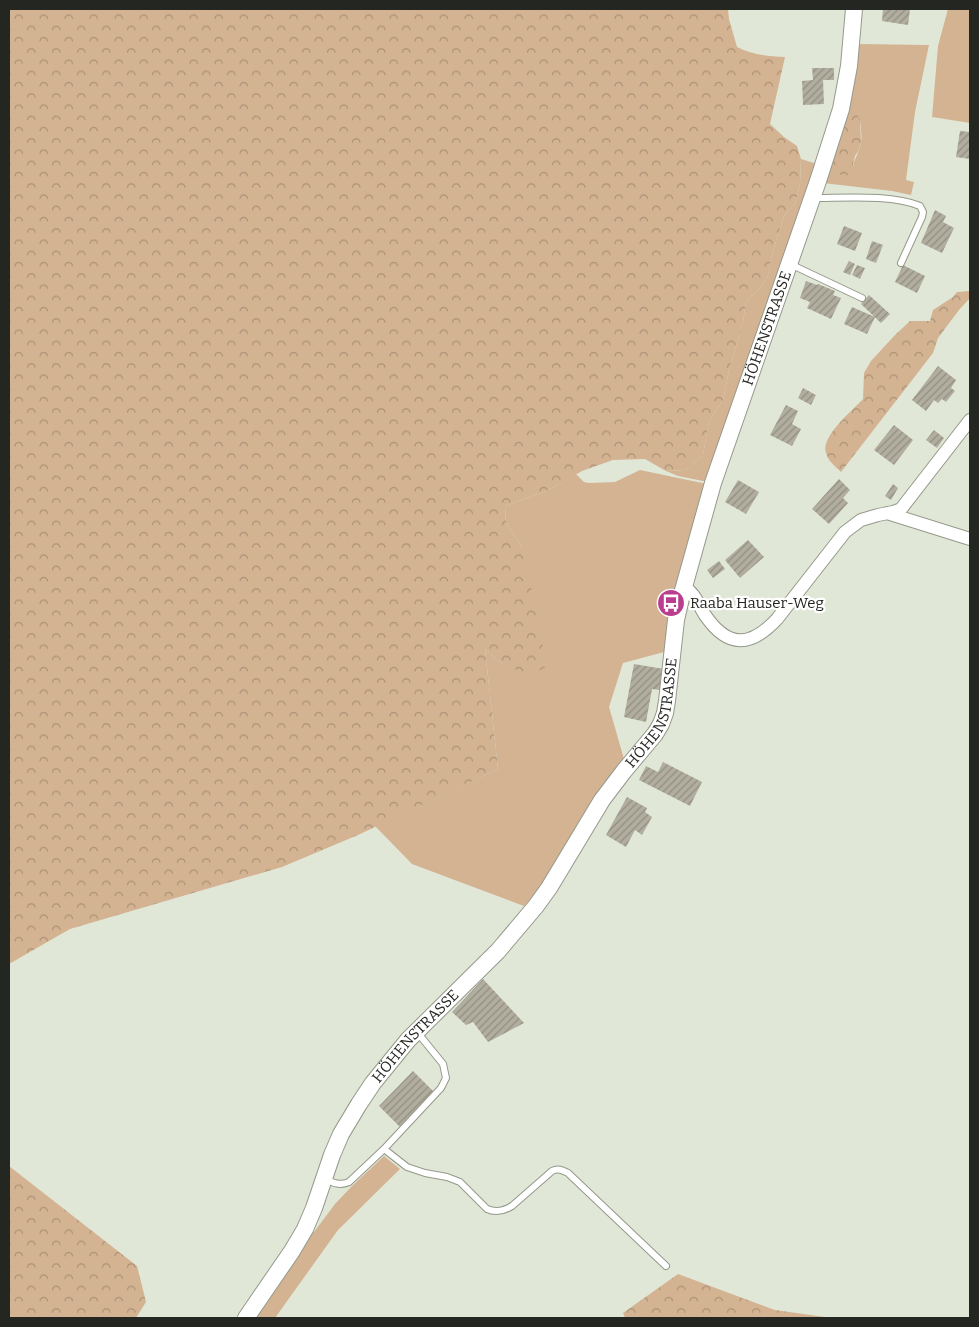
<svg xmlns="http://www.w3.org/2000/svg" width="979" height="1327" viewBox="0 0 979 1327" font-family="Bitter,serif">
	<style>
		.green { fill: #d3b392 }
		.forest { fill: url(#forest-crowns) }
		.building { fill: url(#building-hatch) }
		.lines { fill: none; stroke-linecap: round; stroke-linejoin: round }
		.service-casing { stroke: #94998b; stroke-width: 8 }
		.minor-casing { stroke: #94998b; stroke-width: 14 }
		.tertiary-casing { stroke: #94998b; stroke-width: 18 }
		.service { stroke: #fff; stroke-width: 6 }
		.minor { stroke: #fff; stroke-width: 12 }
		.tertiary { stroke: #fff; stroke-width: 16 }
		.labels { text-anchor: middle; stroke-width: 4.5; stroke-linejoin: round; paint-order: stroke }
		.street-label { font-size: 15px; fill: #242621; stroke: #fff }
		.poi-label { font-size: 15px; fill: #242621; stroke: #fff; text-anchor: start }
	</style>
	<defs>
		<pattern id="forest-crowns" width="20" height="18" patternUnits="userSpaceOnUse" patternTransform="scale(1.25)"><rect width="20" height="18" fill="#d3b392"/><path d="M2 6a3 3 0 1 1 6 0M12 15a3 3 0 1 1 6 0" fill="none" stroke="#ab9177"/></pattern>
		<pattern id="building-hatch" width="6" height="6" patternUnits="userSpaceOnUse" patternTransform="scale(1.25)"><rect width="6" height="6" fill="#b2ae9f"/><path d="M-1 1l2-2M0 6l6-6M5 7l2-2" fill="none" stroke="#918d81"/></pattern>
	</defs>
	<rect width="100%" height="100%" fill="#e1e7d7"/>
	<path class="green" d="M 948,9 L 970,9 L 970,123 L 932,117 L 938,46 Z
		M 856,44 L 929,45 L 915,112 L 906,180 L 914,182 L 911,195 L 892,191 L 823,183 L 828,164 L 853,166 C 854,160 857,156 859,150 C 863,141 861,129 860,120 L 845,110 Z
		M 801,159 L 817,164 L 708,482 L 678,476 L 666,471 L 686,470 L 703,455 L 709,421 L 723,400 L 729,370 L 743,322 L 746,301 L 761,287 L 768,275 L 773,251 L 784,216 L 795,204 L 800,184 Z
		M 640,470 L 707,484 L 683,562 L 664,652 L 623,663 L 609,707 L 624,759 L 543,885 L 524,906 L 412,864 L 375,826 L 498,769 L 485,649 L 503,665 L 522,547 L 506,523 L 505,506 L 549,490 L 576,474 L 584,482 L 589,483 L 615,482 Z
		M 384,1156 L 400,1169 L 338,1230 L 275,1318 L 253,1318 L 310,1232 L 314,1232 L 335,1204 L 352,1186 Z"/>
	<path class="forest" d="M 9,9 L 728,9 L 729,19 L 737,47 C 752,55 768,56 785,57 L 770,124 L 784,137 L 797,146 L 801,159 L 800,184 L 795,204 L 784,216 L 773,251 L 768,275 L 761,287 L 746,301 L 743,322 L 729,370 L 723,400 L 709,421 L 703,455 L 686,470 L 666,471 L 645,459 L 613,460 L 582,471 L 549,490 L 505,506 L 506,523 L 522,547 L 541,633 L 546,667 L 531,675 L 503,665 L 485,649 L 498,769 L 358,835 L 282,867 L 70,929 L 9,964 Z
		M 845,110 L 857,114 L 860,120 L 861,142 L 859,150 L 855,156 L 851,173 L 846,176 C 837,175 833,172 828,164 Z
		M 970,291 L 970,298 L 959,310 L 938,338 L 933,353 L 841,472 C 835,466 828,461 826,453 C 820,437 852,411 863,399 L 864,373 L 871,361 L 894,336 L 910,321 L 930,321 L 933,310 L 953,297 L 957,292 Z
		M 9,1166 L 137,1266 L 146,1302 L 136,1318 L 9,1318 Z
		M 678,1274 L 775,1310 L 832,1318 L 625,1318 L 623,1313 Z"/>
	<path class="building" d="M 883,9 L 910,9 L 908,25 L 882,21 Z
		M 812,68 L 834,68 L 834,80 L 823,80 L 824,104 L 803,105 L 802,81 L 813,80 Z
		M 960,131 L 970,132 L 970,159 L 956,157 Z
		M 935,210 L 946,216 L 943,222 L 954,228 L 942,253 L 921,243 Z
		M 844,226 L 862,233 L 855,251 L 837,244 Z
		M 872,241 L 883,245 L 876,263 L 866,259 Z
		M 849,261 L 855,264 L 850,275 L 843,272 Z
		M 857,265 L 865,268 L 860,279 L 852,275 Z
		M 903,265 L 925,276 L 917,293 L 895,282 Z
		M 806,281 L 817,285 L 818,284 L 835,291 L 833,295 L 841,298 L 831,319 L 807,308 L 810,302 L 800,298 Z
		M 869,295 L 890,314 L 881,323 L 861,304 Z
		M 852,307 L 875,317 L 867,334 L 844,324 Z
		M 938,366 L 956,380 L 951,388 L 955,391 L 946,402 L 942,399 L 938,403 L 934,400 L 926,411 L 912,400 Z
		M 803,388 L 816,395 L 811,405 L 798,398 Z
		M 786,405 L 798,411 L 792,424 L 801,429 L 792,446 L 770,435 Z
		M 894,425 L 913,440 L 894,465 L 874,450 Z
		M 934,430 L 944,438 L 937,448 L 926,440 Z
		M 839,479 L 850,490 L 843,498 L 848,503 L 829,524 L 812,509 Z
		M 738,480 L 759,492 L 746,514 L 725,502 Z
		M 893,484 L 898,488 L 891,500 L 885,496 Z
		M 748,540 L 764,557 L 740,578 L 725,560 Z
		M 719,561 L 725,569 L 713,578 L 707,570 Z
		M 634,664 L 664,669 L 660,690 L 652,689 L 646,722 L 624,717 Z
		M 663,762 L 702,782 L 690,806 L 639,780 L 646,766 L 658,772 Z
		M 627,797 L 647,808 L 645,812 L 652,817 L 642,835 L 635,830 L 626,847 L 606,835 Z
		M 483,979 L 524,1023 L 488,1042 L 473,1022 L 466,1025 L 452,1012 Z
		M 413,1071 L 435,1093 L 401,1128 L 379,1106 Z"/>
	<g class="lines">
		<g class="service-casing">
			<path id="service" d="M 813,198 C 844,198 892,194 920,206 L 923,212 L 922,217 L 901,263
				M 790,264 L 862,298
				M 384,1149 L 441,1088 L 446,1078 L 443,1064 L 417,1032
				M 325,1179 C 333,1183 340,1186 349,1182 L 384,1149 L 407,1167 L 425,1173 L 447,1177 L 460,1182 L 487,1209 C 496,1213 504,1211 512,1206 L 552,1171 C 558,1168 562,1170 568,1173 L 666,1266"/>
		</g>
		<g class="minor-casing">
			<path id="minor" d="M 887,513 L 970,539
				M 684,587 C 695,593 698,604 705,615 C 728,649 751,647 777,619 L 845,532 L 861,520 L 878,515 L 893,512 L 901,509 L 970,420"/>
		</g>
		<g class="tertiary-casing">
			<g id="tertiary">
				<path id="s1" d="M 246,1318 L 292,1251 L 305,1229 L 314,1208 L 332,1155 L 341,1134 L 359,1104 L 373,1083 L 408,1040 L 498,951 L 536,906 L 549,888 L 602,800 L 624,771 L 655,734 L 661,724 L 665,713 L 667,701 L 676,620 L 682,594 L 713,483 L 818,181 L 841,109 L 849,66 L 854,9"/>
			</g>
		</g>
		<use href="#service" class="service"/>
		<use href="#minor" class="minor"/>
		<use href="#tertiary" class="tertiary"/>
	</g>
	<defs>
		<g id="bus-disc" transform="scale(1.4375)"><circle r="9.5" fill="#ba3e8e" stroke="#fff"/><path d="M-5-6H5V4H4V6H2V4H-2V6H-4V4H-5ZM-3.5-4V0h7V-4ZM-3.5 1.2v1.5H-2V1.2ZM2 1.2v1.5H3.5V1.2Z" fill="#fff"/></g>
	</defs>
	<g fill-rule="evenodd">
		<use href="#bus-disc" x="671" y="603"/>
	</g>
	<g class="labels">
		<g class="street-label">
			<text dy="5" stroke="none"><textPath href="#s1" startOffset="1142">HÖHENSTRASSE</textPath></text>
			<text dy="5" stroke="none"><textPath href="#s1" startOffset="738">HÖHENSTRASSE</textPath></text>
			<text dy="5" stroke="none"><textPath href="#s1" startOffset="332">HÖHENSTRASSE</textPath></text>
		</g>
		<g class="poi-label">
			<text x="690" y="608">Raaba Hauser-Weg</text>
		</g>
	</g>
	<rect width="979" height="1327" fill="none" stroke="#242621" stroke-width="20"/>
</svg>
